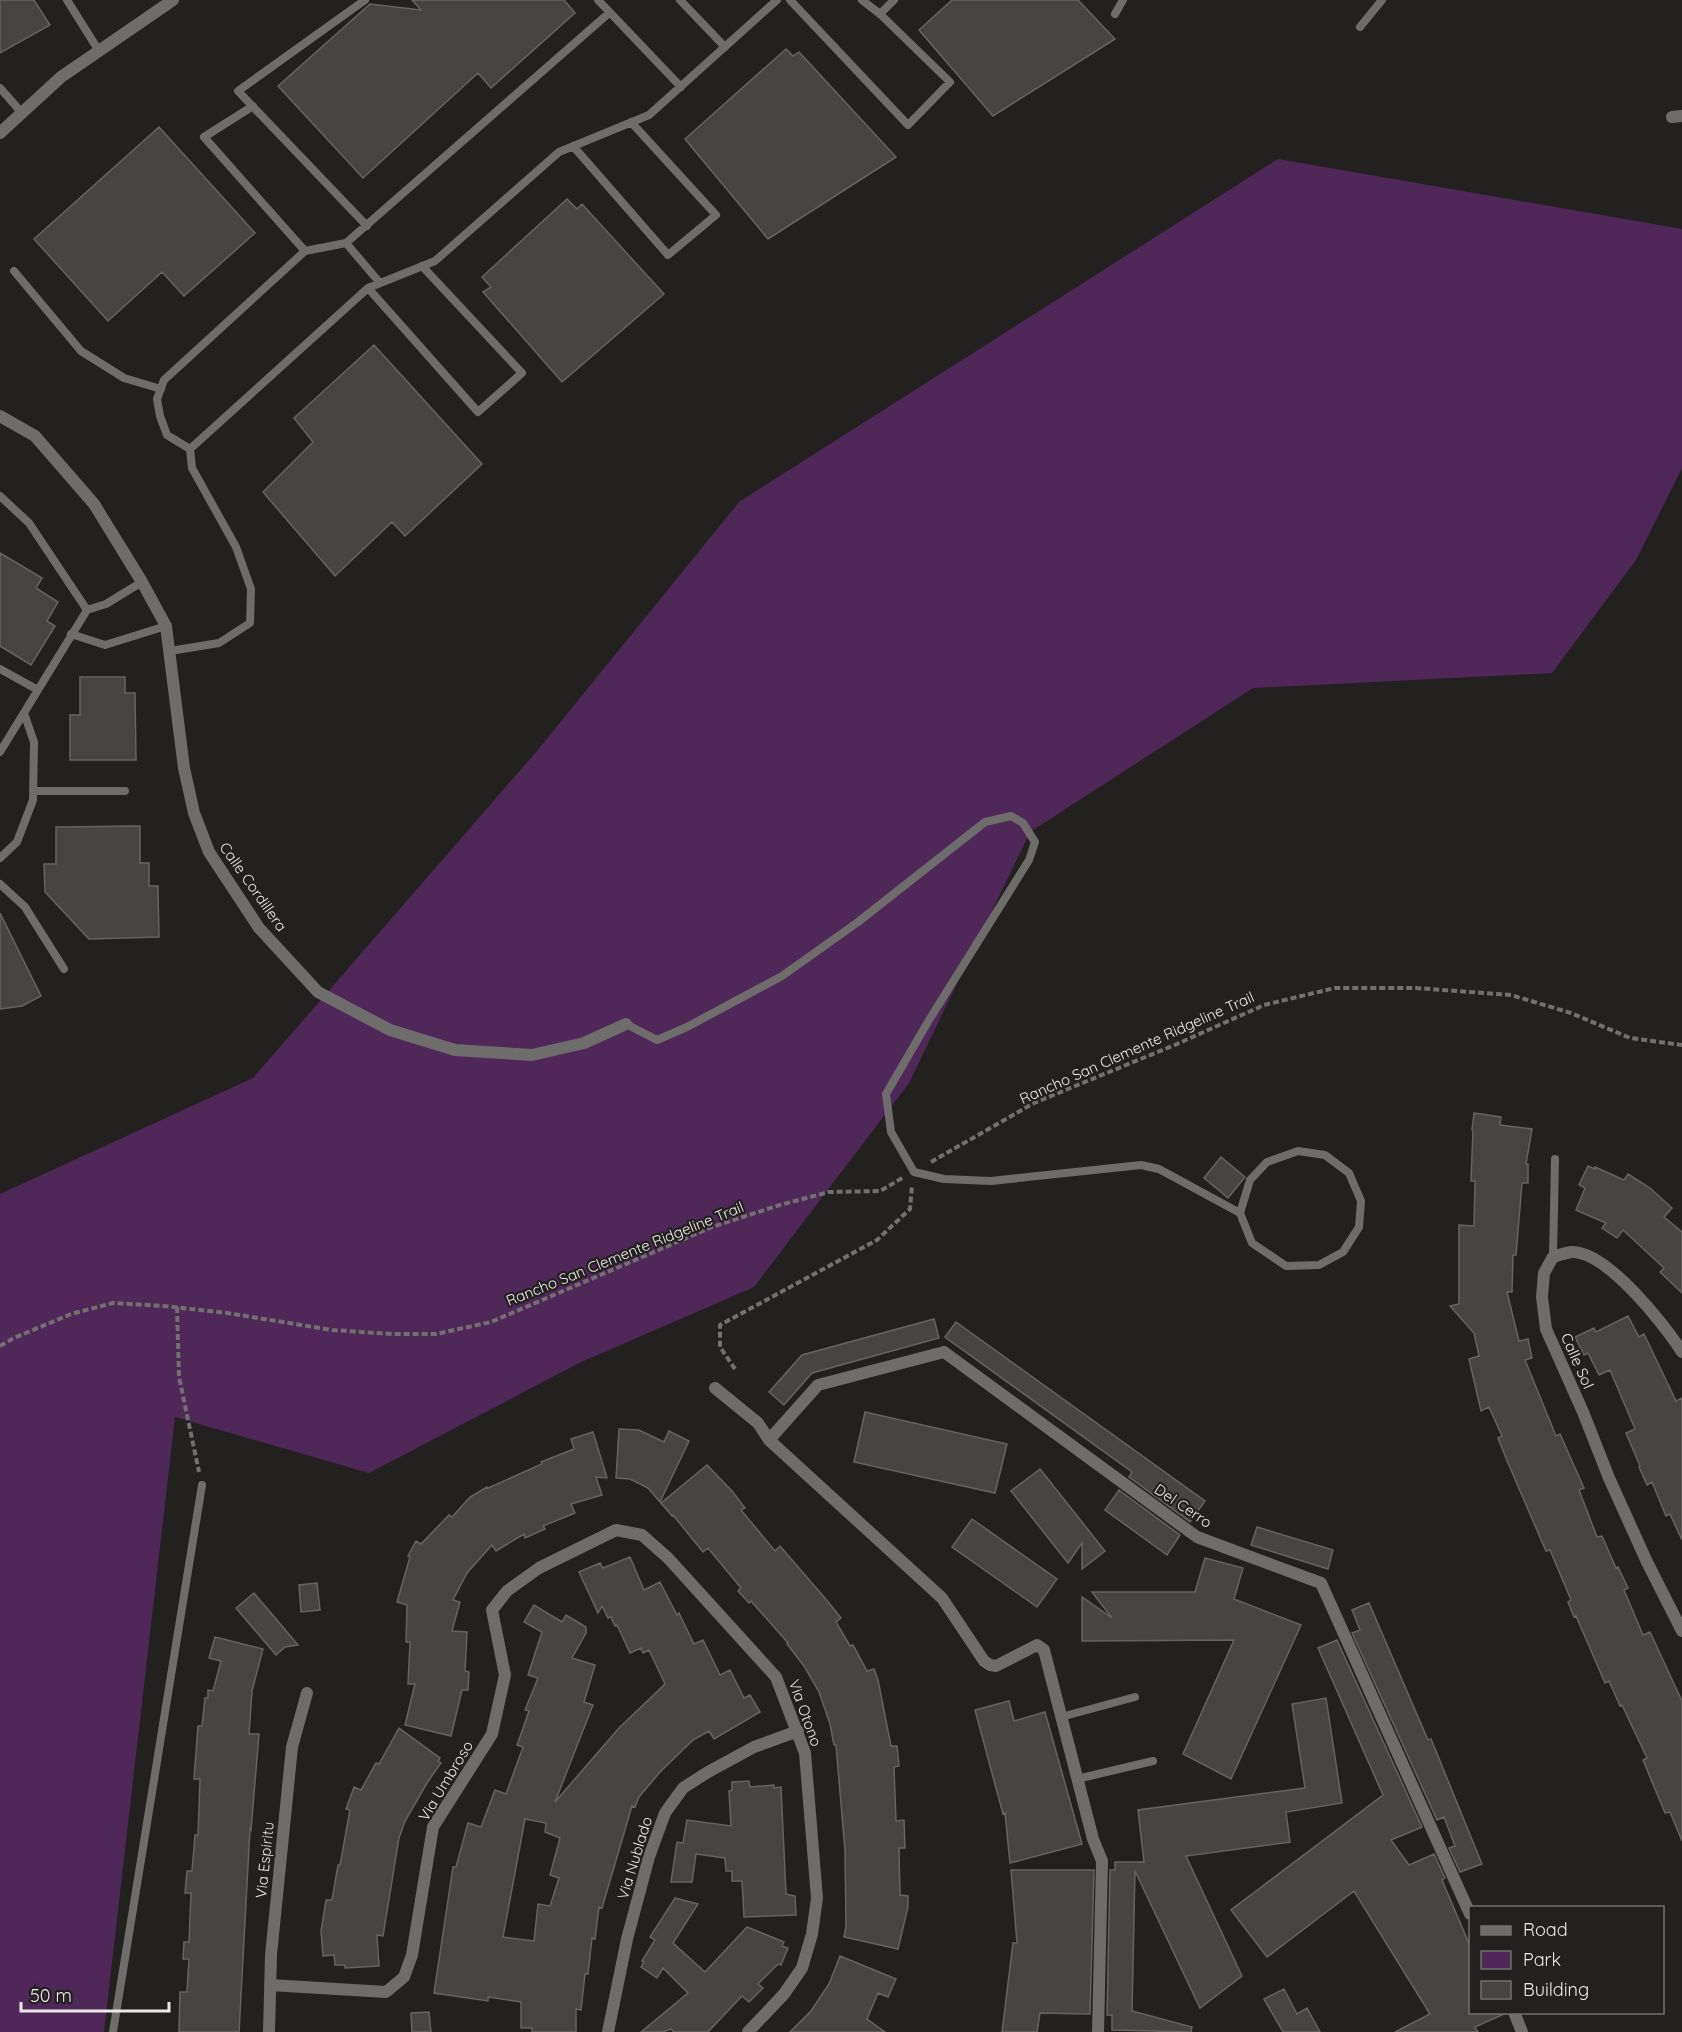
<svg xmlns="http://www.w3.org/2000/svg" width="1682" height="2032" viewBox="0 0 1682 2032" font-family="Quicksand,sans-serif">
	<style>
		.green { fill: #4f2859 }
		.building { fill: #464542; stroke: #656460; stroke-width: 1.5; fill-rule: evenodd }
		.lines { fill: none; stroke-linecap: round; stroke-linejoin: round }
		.path { stroke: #73716f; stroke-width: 4; stroke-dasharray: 6 3; stroke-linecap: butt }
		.service { stroke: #6e6d6c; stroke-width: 8 }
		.minor { stroke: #6e6d6c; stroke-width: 12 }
		.tertiary { stroke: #6e6d6c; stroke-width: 12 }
		.labels { text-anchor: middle; stroke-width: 4.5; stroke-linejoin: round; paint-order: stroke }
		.street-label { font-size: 15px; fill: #eae9e7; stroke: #23211f }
	</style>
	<rect width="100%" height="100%" fill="#23211f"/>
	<path class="green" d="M 1278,159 L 1682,229 L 1682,468 L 1636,560 L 1552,673 L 1253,688 L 1030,832 L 909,1083 L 754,1287 L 579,1363 L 369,1473 L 175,1417 L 104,2032 L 0,2032 L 0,1194 L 253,1078 L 537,751 L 739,502 Z"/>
	<path class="building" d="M 0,0 L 34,0 L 50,25 L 0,53 Z
		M 412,0 L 564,0 L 575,13 L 491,88 L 478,73 L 363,178 L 278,86 L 370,4 L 421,10 Z
		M 952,0 L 1078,0 L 1115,39 L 993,116 L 919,30 Z
		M 786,49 L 793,56 L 799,52 L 896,157 L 768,239 L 685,139 Z
		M 159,127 L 255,233 L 184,296 L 162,272 L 108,321 L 34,239 Z
		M 567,199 L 577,209 L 582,204 L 664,294 L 562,382 L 483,292 L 491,287 L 482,277 Z
		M 374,345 L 482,464 L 405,536 L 392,522 L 335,576 L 263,492 L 313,442 L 294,418 Z
		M 0,553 L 42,578 L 36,588 L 58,602 L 47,621 L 55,626 L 31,665 L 0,646 Z
		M 80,677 L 125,677 L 125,693 L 135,693 L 136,760 L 70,760 L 70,715 L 80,715 Z
		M 140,826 L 140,863 L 149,863 L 149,886 L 158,886 L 159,937 L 89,939 L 45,892 L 44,864 L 56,864 L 56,827 Z
		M 0,913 L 41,996 L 22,1006 L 0,1009 Z
		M 1474,1113 L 1501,1117 L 1500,1125 L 1532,1129 L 1526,1164 L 1528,1164 L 1528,1183 L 1522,1183 L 1516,1255 L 1513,1255 L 1512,1292 L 1507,1292 L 1519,1341 L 1528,1339 L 1532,1358 L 1525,1360 L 1556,1436 L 1560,1434 L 1584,1488 L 1579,1490 L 1597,1537 L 1602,1536 L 1616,1568 L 1618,1567 L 1628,1588 L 1624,1590 L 1643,1635 L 1650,1632 L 1682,1701 L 1682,1841 L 1670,1812 L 1665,1813 L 1643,1760 L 1647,1758 L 1622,1705 L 1620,1706 L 1609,1681 L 1605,1683 L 1576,1616 L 1574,1617 L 1568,1602 L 1571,1600 L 1550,1550 L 1546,1551 L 1508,1463 L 1498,1438 L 1502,1436 L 1489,1407 L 1481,1411 L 1469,1359 L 1479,1356 L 1474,1333 L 1450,1306 L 1459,1304 L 1459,1225 L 1474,1226 L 1475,1181 L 1471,1181 L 1473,1131 L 1472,1130 Z
		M 1221,1157 L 1245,1177 L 1228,1198 L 1204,1178 Z
		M 1588,1166 L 1595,1169 L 1595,1167 L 1624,1180 L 1628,1174 L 1650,1188 L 1672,1208 L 1664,1217 L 1682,1232 L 1682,1293 L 1660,1272 L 1664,1268 L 1623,1230 L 1617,1238 L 1602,1228 L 1606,1223 L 1576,1210 L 1585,1188 L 1579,1185 Z
		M 1628,1316 L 1639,1337 L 1644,1334 L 1676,1401 L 1682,1398 L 1682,1540 L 1670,1514 L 1666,1516 L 1652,1482 L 1647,1485 L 1639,1467 L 1640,1466 L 1626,1433 L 1635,1429 L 1610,1370 L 1599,1375 L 1588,1353 L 1584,1355 L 1575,1337 L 1594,1328 L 1596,1332 Z
		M 934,1319 L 939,1338 L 812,1373 L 784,1405 L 769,1392 L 802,1355 Z
		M 956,1322 L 1205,1501 L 1190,1522 L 1129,1477 L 1132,1472 L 945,1337 Z
		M 865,1412 L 1007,1444 L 995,1493 L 854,1462 Z
		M 619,1429 L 639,1430 L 664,1442 L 669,1431 L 689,1441 L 660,1502 L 648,1488 L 630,1479 L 616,1478 Z
		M 593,1432 L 607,1478 L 596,1477 L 602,1495 L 571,1504 L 575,1513 L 543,1526 L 545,1529 L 525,1538 L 524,1534 L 496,1551 L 492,1545 L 467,1573 L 453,1600 L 460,1602 L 452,1631 L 467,1632 L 465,1671 L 469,1672 L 468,1690 L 462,1690 L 451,1736 L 405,1725 L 415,1684 L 408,1684 L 410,1642 L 406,1642 L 407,1605 L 397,1602 L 410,1557 L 408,1556 L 416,1541 L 421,1544 L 449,1515 L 452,1517 L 470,1497 L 487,1487 L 488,1488 L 542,1464 L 541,1462 L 574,1449 L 571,1439 Z
		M 707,1465 L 732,1491 L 745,1508 L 741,1510 L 775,1551 L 780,1546 L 824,1597 L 841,1618 L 836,1622 L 850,1646 L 853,1645 L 867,1671 L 874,1669 L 878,1680 L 891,1746 L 897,1746 L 899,1766 L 894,1767 L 896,1821 L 904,1820 L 905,1848 L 899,1848 L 900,1895 L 908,1896 L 908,1907 L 898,1949 L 844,1937 L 846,1927 L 845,1851 L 836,1745 L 834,1745 L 830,1724 L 819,1692 L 804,1666 L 787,1644 L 788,1643 L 751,1601 L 749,1603 L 738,1591 L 741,1588 L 708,1548 L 703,1552 L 673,1515 L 672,1516 L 661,1503 Z
		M 1040,1469 L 1105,1551 L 1082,1569 L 1082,1543 L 1068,1563 L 1011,1491 Z
		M 1119,1490 L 1180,1535 L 1167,1555 L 1105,1510 Z
		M 972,1519 L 1057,1579 L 1037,1607 L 952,1547 Z
		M 1257,1527 L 1333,1550 L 1328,1569 L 1251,1545 Z
		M 630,1557 L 644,1590 L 660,1582 L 677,1615 L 679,1613 L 694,1644 L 703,1640 L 720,1675 L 730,1670 L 744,1698 L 750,1695 L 760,1712 L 714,1739 L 709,1731 L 693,1740 L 660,1772 L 639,1797 L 635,1807 L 632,1806 L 602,1908 L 599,1907 L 595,1939 L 592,1938 L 588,1974 L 585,1974 L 581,2010 L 576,2009 L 576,2032 L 532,2032 L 532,2028 L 521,2028 L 521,2002 L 488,1997 L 488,2001 L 434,1993 L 453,1867 L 456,1867 L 468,1823 L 481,1827 L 495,1790 L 506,1794 L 523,1747 L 517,1745 L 529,1711 L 525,1710 L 538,1678 L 528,1675 L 542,1632 L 524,1622 L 534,1605 L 562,1622 L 566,1615 L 586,1627 L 586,1633 L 572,1658 L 595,1665 L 584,1702 L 593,1705 L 555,1802 L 619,1728 L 665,1684 L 649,1650 L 643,1653 L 641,1648 L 630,1653 L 617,1625 L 615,1626 L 611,1617 L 608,1618 L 602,1606 L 598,1613 L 579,1572 L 600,1563 L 603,1568 ZM 525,1819 L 546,1823 L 545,1832 L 560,1838 L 550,1875 L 559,1878 L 550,1906 L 538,1904 L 534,1941 L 503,1937 Z
		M 1205,1558 L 1243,1568 L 1234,1599 L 1301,1625 L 1231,1779 L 1183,1754 L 1234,1640 L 1082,1641 L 1082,1597 L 1112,1618 L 1092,1592 L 1195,1592 Z
		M 317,1583 L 320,1610 L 301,1612 L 299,1585 Z
		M 254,1593 L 298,1645 L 285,1647 L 276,1655 L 236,1608 Z
		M 1369,1603 L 1428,1740 L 1431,1739 L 1482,1864 L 1460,1872 L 1449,1848 L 1455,1846 L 1444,1817 L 1437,1820 L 1352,1633 L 1360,1630 L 1352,1610 Z
		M 215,1637 L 263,1649 L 252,1691 L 249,1734 L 259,1734 L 251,1830 L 250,1829 L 239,2032 L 179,2032 L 180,1992 L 187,1992 L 189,1959 L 183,1959 L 184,1942 L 189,1942 L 191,1893 L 185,1893 L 187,1871 L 192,1871 L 195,1835 L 198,1835 L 200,1779 L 194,1779 L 198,1726 L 202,1726 L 205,1698 L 208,1698 L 208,1690 L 213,1691 L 221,1661 L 209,1658 Z
		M 1337,1640 L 1422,1827 L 1391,1840 L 1409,1865 L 1434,1854 L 1445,1878 L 1442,1880 L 1470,1946 L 1470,2013 L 1506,2013 L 1475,2027 L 1478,2032 L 1395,2032 L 1430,2014 L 1354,1891 L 1267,1957 L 1231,1910 L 1383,1795 L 1318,1648 Z
		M 1326,1698 L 1342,1803 L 1286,1812 L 1290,1842 L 1186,1856 L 1242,1976 L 1200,2008 L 1135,1871 L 1132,2011 L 1192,2027 L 1191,2032 L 1112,2030 L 1112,2015 L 1107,2015 L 1110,1870 L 1115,1870 L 1115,1862 L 1144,1862 L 1138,1810 L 1305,1788 L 1292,1704 Z
		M 1009,1701 L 1014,1721 L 1045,1712 L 1082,1844 L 1010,1863 L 1005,1813 L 1003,1814 L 975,1710 Z
		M 399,1728 L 440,1758 L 438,1761 L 441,1763 L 427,1783 L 405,1821 L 399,1838 L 383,1936 L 377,1935 L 379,1966 L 345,1968 L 345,1965 L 335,1965 L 334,1955 L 323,1956 L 321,1931 L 326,1900 L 332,1900 L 338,1865 L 340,1865 L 350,1810 L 346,1809 L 354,1787 L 361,1790 L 376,1763 L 379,1764 Z
		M 749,1781 L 750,1787 L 774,1785 L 774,1788 L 781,1787 L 786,1894 L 795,1896 L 796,1915 L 744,1917 L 742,1881 L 732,1881 L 732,1871 L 726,1871 L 725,1858 L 696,1854 L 692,1882 L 671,1882 L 677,1842 L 683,1843 L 687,1820 L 731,1826 L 729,1791 L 732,1790 L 732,1782 Z
		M 1011,1870 L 1094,1870 L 1090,2014 L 1040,2013 L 1037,2032 L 1002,2032 L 1013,1943 L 1017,1943 Z
		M 675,1898 L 698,1904 L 673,1943 L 705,1972 L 747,1927 L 784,1942 L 782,1946 L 788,1948 L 781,1965 L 778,1964 L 758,1984 L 763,1988 L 749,2002 L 742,1996 L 708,2032 L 674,2032 L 671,2029 L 663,2032 L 641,2032 L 688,1993 L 663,1968 L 657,1978 L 641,1967 L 644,1962 L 642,1961 L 655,1940 L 650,1937 Z
		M 840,1956 L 896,1979 L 888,1997 L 878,1993 L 867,2019 L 885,2032 L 790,2032 L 811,2011 L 829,1984 Z
		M 1284,1989 L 1297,2014 L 1307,2008 L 1320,2032 L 1283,2032 L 1264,1999 Z
		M 429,2012 L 431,2032 L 412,2032 L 411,2013 Z"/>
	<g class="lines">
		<path class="path" d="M 931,1162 L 1034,1103 L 1177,1044 L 1264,1005 L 1335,988 L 1416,988 L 1511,995 L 1571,1013 L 1630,1038 L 1682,1045
			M 177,1307 L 179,1377 L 199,1472
			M 0,1346 L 14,1338 L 71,1314 L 113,1303 L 164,1306 L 227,1313 L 332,1330 L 392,1334 L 436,1334 L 491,1322 L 712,1227 L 780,1205 L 829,1192 L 880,1191 L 904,1177
			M 735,1369 L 720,1347 L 720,1325 L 877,1240 L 910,1209 L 912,1185"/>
		<path class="service" d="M 67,0 L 99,51
			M 365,0 L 238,91 L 367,226
			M 598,0 L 681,87
			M 680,0 L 725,47
			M 790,0 L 908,125 L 950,82 L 880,14
			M 862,0 L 880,14 L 894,0
			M 1115,14 L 1123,0
			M 1360,27 L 1382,0
			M 0,88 L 22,113
			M 253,106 L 204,137 L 305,251 L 346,243 L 609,13
			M 573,146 L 668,255 L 716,215 L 631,122
			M 346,243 L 380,283
			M 14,271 L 81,351 L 124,378 L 161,389
			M 368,288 L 478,412 L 522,373 L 422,266
			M 190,449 L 167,435 L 160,416 L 157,399 L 164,380 L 305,251
			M 0,496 L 29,523 L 87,610
			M 71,634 L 105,645 L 166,626
			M 170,651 L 219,643 L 250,623 L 251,589 L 236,547 L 192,468 L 190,449 L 368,288 L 435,261 L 559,152 L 649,115 L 777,0
			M 0,669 L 38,690
			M 0,752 L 87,610 L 106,604 L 142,582
			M 33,791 L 125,791
			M 0,858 L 17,842 L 33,800 L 34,742 L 24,713
			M 0,884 L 25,907 L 64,969
			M 626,1024 L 657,1040 L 687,1027 L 782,976 L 858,922 L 985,822 L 1011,816 L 1023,823 L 1035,842 L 1029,860 L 929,1020 L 886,1094 L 891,1132 L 914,1172 L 944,1179 L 991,1181 L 1141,1165 L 1159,1169 L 1240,1213 L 1252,1243 L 1286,1266 L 1319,1265 L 1343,1252 L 1359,1227 L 1361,1201 L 1349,1173 L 1325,1155 L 1298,1151 L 1267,1162 L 1250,1180 L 1240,1213
			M 1553,1257 L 1555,1159
			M 1061,1717 L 1135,1697
			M 1077,1779 L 1153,1761
			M 113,2032 L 202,1485"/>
		<path class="minor" d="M 0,416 L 35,436 L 94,504 L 142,582 L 166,626 L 184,768 L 194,813 L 209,852 L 259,928 L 318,992 L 390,1030 L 455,1050 L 532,1055 L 584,1043 L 626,1024
			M 1682,1352 C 1665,1325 1606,1250 1571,1252 C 1565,1253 1559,1255 1553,1257 L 1544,1273 L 1542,1297 L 1546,1329 L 1583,1412 L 1609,1478 L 1647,1562 L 1682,1631
			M 715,1388 L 758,1423 L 769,1440 L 942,1598 L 984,1661 L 990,1665 L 996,1666 L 1037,1645 L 1044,1650 L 1093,1839 L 1102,1861 L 1098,2032
			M 769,1440 L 818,1385 L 944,1352 L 1197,1537 L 1321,1583 L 1470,1914
			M 270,1985 L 386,1992 L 404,1977 L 412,1955 L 433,1827 L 492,1734 L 505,1675 L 492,1610 L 507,1591 L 539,1568 L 616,1530 L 642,1535 L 668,1558 L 776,1677 L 805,1753 L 817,1898 L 812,1934 L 802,1968 L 784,1994 L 748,2032
			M 1514,2012 L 1522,2032
			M 269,2032 L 271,1955 L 292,1747 L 307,1693
			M 608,2032 L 627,1939 L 649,1857 L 665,1813 L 683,1788 L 708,1772 L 754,1747 L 798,1731"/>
		<path class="tertiary" d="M 1672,117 L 1682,116
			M 0,133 L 61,77 L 173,0"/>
	</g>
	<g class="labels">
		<g class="street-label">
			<text transform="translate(253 887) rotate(55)" y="5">Calle Cordillera</text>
			<text transform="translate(1137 1048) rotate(-24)" y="5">Rancho San Clemente Ridgeline Trail</text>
			<text transform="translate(625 1254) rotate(-22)" y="5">Rancho San Clemente Ridgeline Trail</text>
			<text transform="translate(1577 1361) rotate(66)" y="5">Calle Sol</text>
			<text transform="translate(1183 1506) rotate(34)" y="5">Del Cerro</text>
			<text transform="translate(805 1713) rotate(70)" y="5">Via Otono</text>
			<text transform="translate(446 1781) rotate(-59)" y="5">Via Umbroso</text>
			<text transform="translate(635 1858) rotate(-73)" y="5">Via Nublado</text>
			<text transform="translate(265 1860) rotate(-84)" y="5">Via Espiritu</text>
		</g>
	</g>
	<rect x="1469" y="1906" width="195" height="108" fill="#23211f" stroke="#73716f" stroke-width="1.5"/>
	<rect x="1481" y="1926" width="30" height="9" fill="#6e6d6c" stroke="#73716f" stroke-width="1.5"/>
	<text x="1523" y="1936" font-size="18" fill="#eae9e7">Road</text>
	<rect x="1481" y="1951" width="30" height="18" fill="#4f2859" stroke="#73716f" stroke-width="1.5"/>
	<text x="1523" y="1966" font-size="18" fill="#eae9e7">Park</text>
	<rect x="1481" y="1981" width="30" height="18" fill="#464542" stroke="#73716f" stroke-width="1.5"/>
	<text x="1523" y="1996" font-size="18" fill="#eae9e7">Building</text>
	<path d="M21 2002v9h148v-9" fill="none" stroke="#eae9e7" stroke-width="3"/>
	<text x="30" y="2002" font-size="18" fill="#eae9e7" stroke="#23211f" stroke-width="4.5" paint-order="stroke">50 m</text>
</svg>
